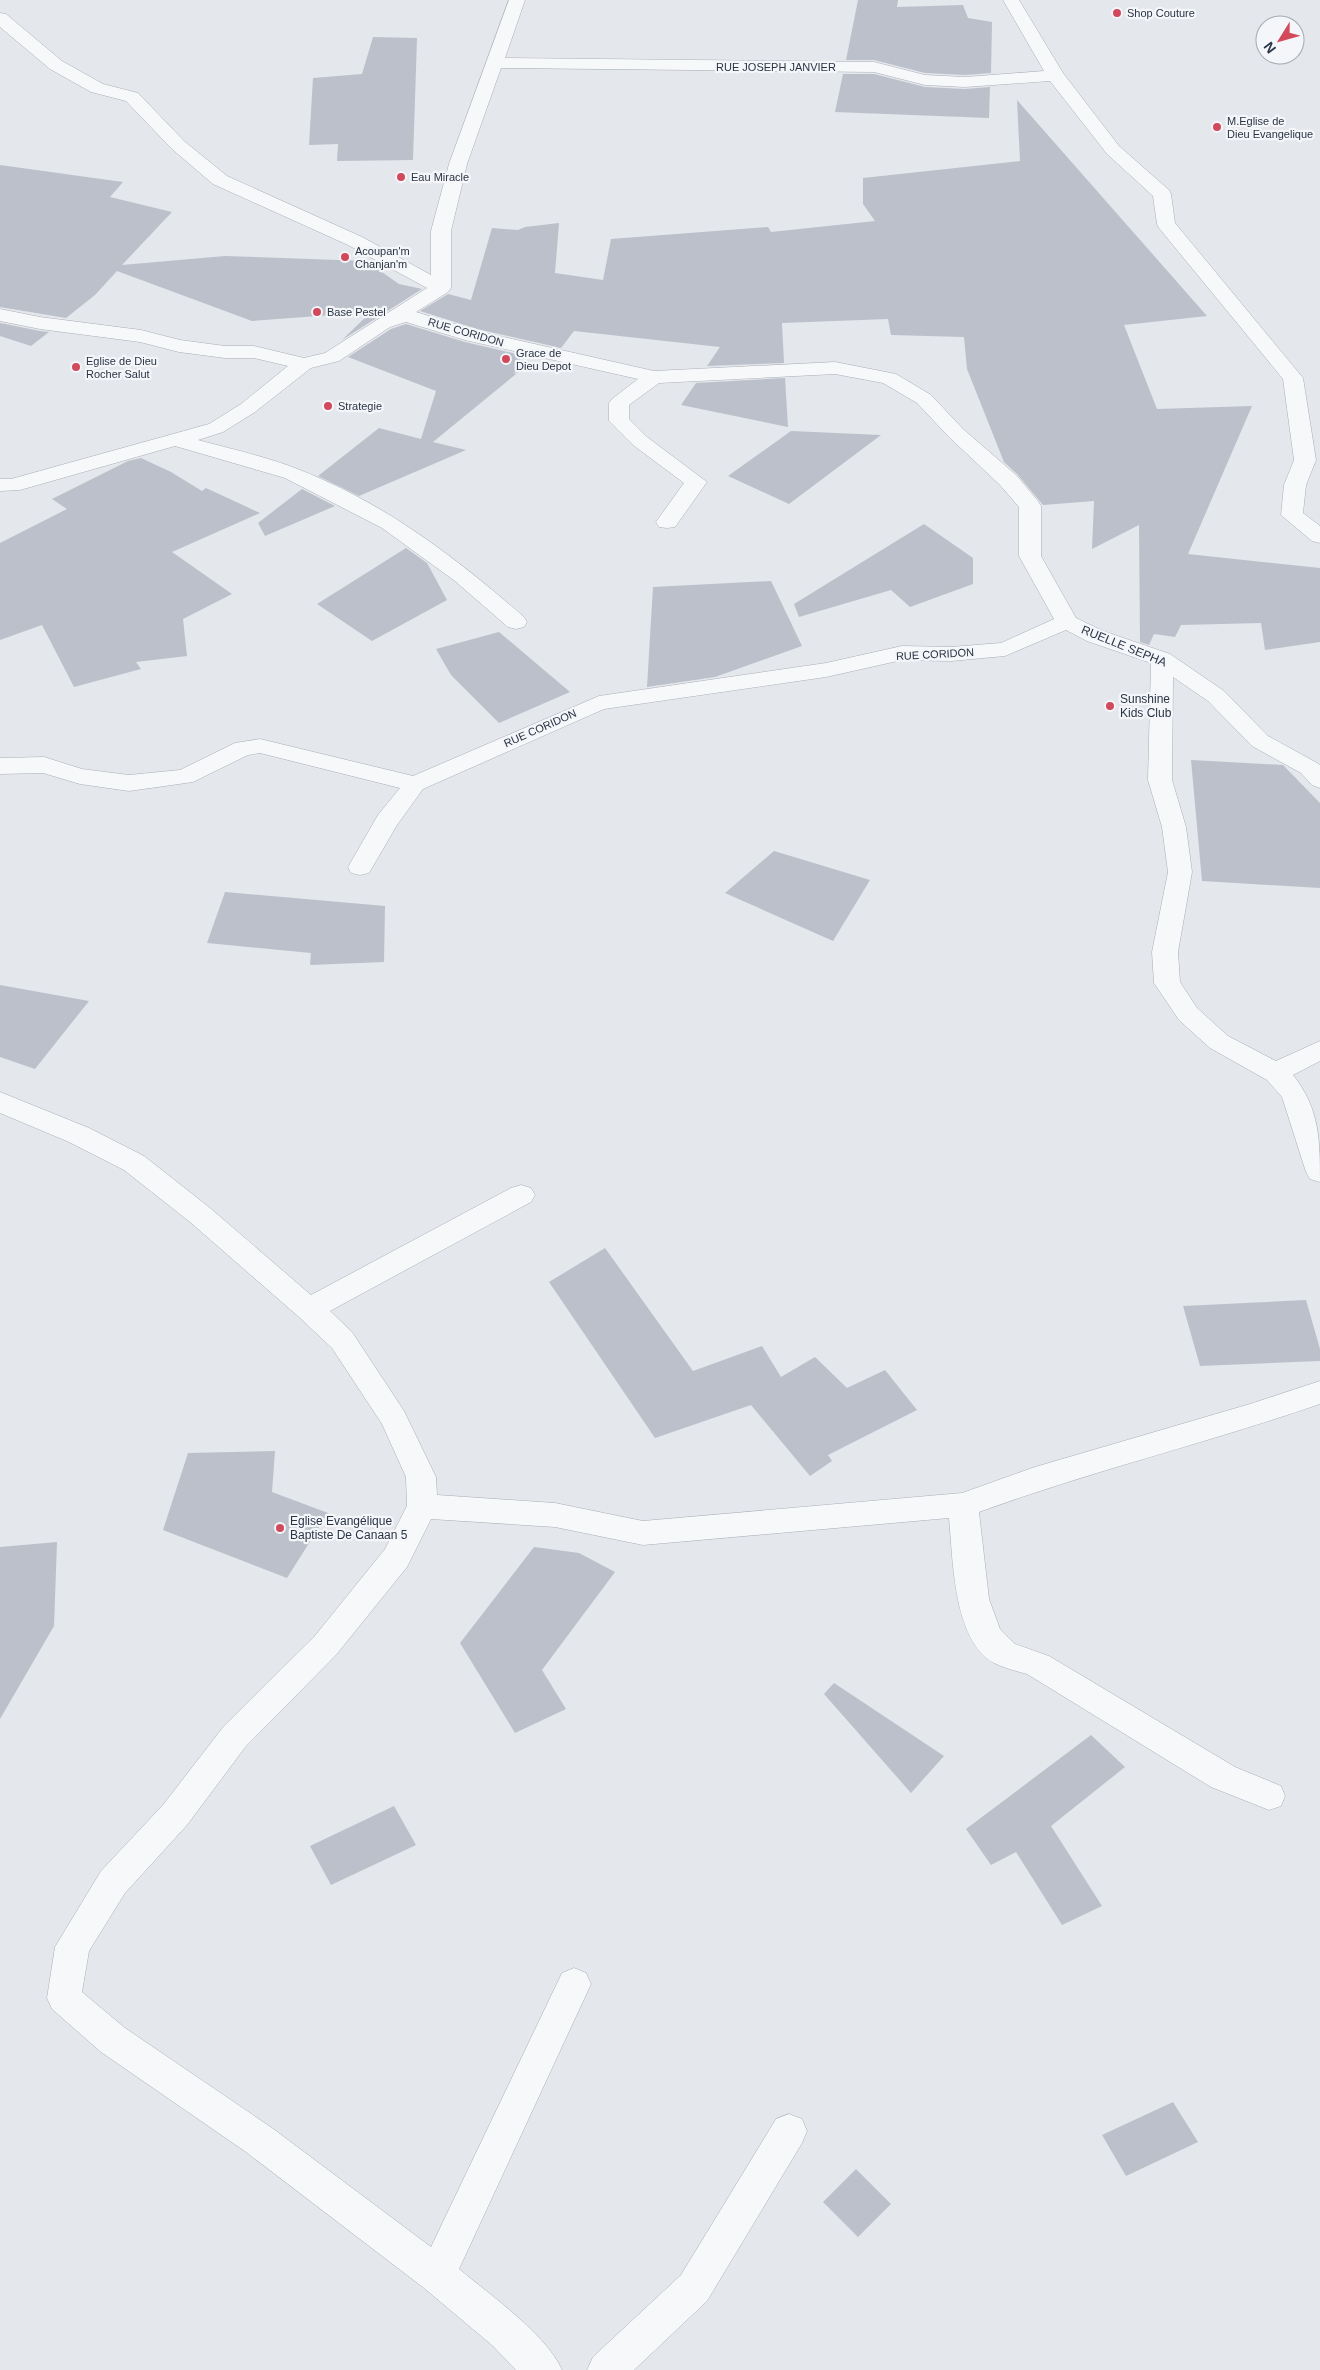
<svg xmlns="http://www.w3.org/2000/svg" width="1320" height="2370" viewBox="0 0 1320 2370" font-family="Helvetica,sans-serif">
	<style>
		.building { fill: #bbc0ca }
		.lines { fill: none; stroke-linecap: round; stroke-linejoin: round }
		.minor-casing { stroke: #a9aeb7; stroke-width: 1 }
		.minor { fill: #f7f8fa; fill-rule: evenodd }
		.poi-dot { fill: #d1495b; stroke: #f4f6f9; stroke-width: 2 }
		.labels { text-anchor: middle; stroke-width: 4.5; stroke-linejoin: round; paint-order: stroke }
		.far-poi-label { font-size: 11px; fill: #2b3445; stroke: #f4f6f9; text-anchor: start }
		.far-street-label { font-size: 11px; fill: #2b3445; stroke: #f4f6f9 }
		.street-label { font-size: 12px; fill: #2b3445; stroke: #f4f6f9 }
		.poi-label { font-size: 12px; fill: #2b3445; stroke: #f4f6f9; text-anchor: start }
	</style>
	<rect width="100%" height="100%" fill="#e4e7ec"/>
	<path class="building" d="M 858,0 L 898,0 L 897,7 L 963,5 L 968,18 L 992,22 L 991,73 L 965,75 L 925,73 L 874,60 L 846,60 Z
		M 373,37 L 417,38 L 413,160 L 337,161 L 338,144 L 309,145 L 313,78 L 362,74 Z
		M 843,74 L 874,74 L 925,87 L 965,89 L 990,87 L 989,118 L 835,112 Z
		M 1017,100 L 1207,316 L 1124,325 L 1157,409 L 1252,406 L 1188,554 L 1320,568 L 1320,642 L 1265,650 L 1261,623 L 1181,625 L 1175,637 L 1154,634 L 1149,645 L 1140,642 L 1139,525 L 1092,549 L 1094,501 L 1043,505 L 1017,474 L 1004,462 L 967,369 L 964,337 L 891,335 L 888,319 L 782,323 L 784,363 L 707,366 L 720,347 L 574,331 L 561,348 L 477,329 L 420,311 L 448,294 L 471,300 L 492,228 L 518,230 L 525,227 L 559,223 L 555,273 L 603,280 L 611,239 L 768,227 L 771,232 L 875,221 L 863,204 L 863,178 L 1020,161 Z
		M 0,165 L 123,182 L 110,197 L 172,212 L 122,265 L 225,256 L 366,261 L 399,284 L 422,289 L 342,340 L 371,312 L 252,321 L 117,271 L 95,295 L 66,318 L 0,307 Z
		M 0,323 L 40,331 L 49,332 L 31,346 L 0,336 Z
		M 406,324 L 465,342 L 521,355 L 518,373 L 513,372 L 516,374 L 433,442 L 466,450 L 359,496 L 318,476 L 379,428 L 421,439 L 436,391 L 348,357 L 391,329 Z
		M 785,378 L 788,427 L 681,405 L 696,383 Z
		M 791,431 L 881,435 L 789,504 L 728,476 Z
		M 141,458 L 171,472 L 202,491 L 206,488 L 260,513 L 172,552 L 232,594 L 183,619 L 187,656 L 136,662 L 141,669 L 74,687 L 42,625 L 0,640 L 0,543 L 67,509 L 52,499 L 128,461 Z
		M 302,489 L 335,506 L 265,536 L 258,523 Z
		M 924,524 L 973,558 L 973,584 L 910,607 L 891,590 L 799,617 L 794,604 Z
		M 406,548 L 427,563 L 447,600 L 372,641 L 317,604 Z
		M 771,581 L 802,646 L 715,677 L 647,687 L 653,587 Z
		M 499,632 L 570,692 L 499,723 L 451,675 L 436,649 Z
		M 1191,760 L 1283,765 L 1320,803 L 1320,888 L 1202,881 Z
		M 774,851 L 870,880 L 833,941 L 725,893 Z
		M 225,892 L 385,906 L 384,962 L 310,965 L 311,953 L 207,943 Z
		M 0,985 L 89,1001 L 35,1069 L 0,1057 Z
		M 605,1248 L 693,1371 L 762,1346 L 781,1377 L 815,1357 L 847,1388 L 885,1370 L 917,1410 L 828,1455 L 832,1461 L 810,1476 L 751,1405 L 655,1438 L 549,1282 Z
		M 1306,1300 L 1320,1349 L 1320,1361 L 1200,1366 L 1183,1306 Z
		M 275,1451 L 272,1492 L 328,1513 L 287,1578 L 163,1530 L 188,1453 Z
		M 57,1542 L 54,1626 L 0,1719 L 0,1547 Z
		M 534,1547 L 579,1553 L 615,1572 L 542,1670 L 566,1709 L 515,1733 L 460,1643 Z
		M 834,1683 L 944,1756 L 911,1793 L 824,1694 Z
		M 1091,1735 L 1125,1767 L 1051,1826 L 1102,1906 L 1062,1925 L 1016,1852 L 991,1865 L 966,1829 Z
		M 394,1806 L 416,1845 L 331,1885 L 310,1846 Z
		M 1173,2102 L 1198,2142 L 1126,2176 L 1102,2135 Z
		M 856,2169 L 891,2204 L 858,2237 L 823,2202 Z"/>
	<g class="lines">
		<g class="minor-casing">
			<path id="minor" d="M 509,0 L 525,0 L 505,58 L 874,62 L 925,75 L 965,77 L 1044,71 L 1003,0 L 1019,0 L 1063,73 L 1119,146 L 1169,190 L 1171,194 L 1175,223 L 1303,378 L 1316,460 L 1306,485 L 1303,513 L 1320,526 L 1320,543 L 1312,541 L 1281,515 L 1284,485 L 1294,460 L 1283,379 L 1159,228 L 1157,224 L 1153,196 L 1107,154 L 1050,81 L 965,87 L 925,85 L 874,72 L 501,68 L 467,164 L 451,231 L 451,288 L 448,292 L 416,312 L 477,331 L 654,371 L 835,362 L 896,374 L 931,395 L 963,429 L 1016,475 L 1038,501 L 1041,506 L 1041,556 L 1076,618 L 1103,631 L 1170,654 L 1224,691 L 1268,736 L 1317,763 L 1320,765 L 1320,788 L 1312,785 L 1301,773 L 1252,746 L 1208,701 L 1173,677 L 1172,780 L 1186,827 L 1192,872 L 1178,952 L 1180,982 L 1197,1008 L 1228,1036 L 1276,1061 L 1320,1041 L 1320,1061 L 1293,1075 C 1320,1109 1320,1141 1320,1182 L 1310,1179 L 1306,1172 L 1282,1097 L 1267,1080 L 1210,1048 L 1179,1020 L 1154,983 L 1152,952 L 1168,872 L 1162,827 L 1148,780 L 1151,663 L 1087,641 L 1066,630 L 1005,656 L 951,661 L 902,660 L 826,677 L 604,709 L 423,789 L 397,825 L 369,873 L 360,875 L 351,873 L 348,867 L 378,815 L 400,788 L 260,753 L 248,755 L 193,782 L 129,791 L 80,784 L 43,773 L 0,774 L 0,758 L 44,757 L 82,769 L 129,775 L 180,770 L 235,743 L 260,739 L 413,776 L 599,696 L 826,663 L 902,646 L 951,647 L 1001,643 L 1054,619 L 1019,556 L 1019,507 L 1000,485 L 949,437 L 917,403 L 883,383 L 835,374 L 659,383 L 629,405 L 629,419 L 647,437 L 707,482 L 675,527 L 667,528 L 659,527 L 656,522 L 684,483 L 633,445 L 609,421 L 609,403 L 612,399 L 638,379 L 465,340 L 406,322 L 390,327 L 339,361 L 311,368 L 255,412 L 223,432 L 198,440 C 231,449 268,457 300,470 C 386,504 455,557 524,617 L 527,622 L 524,627 L 516,629 L 508,627 L 455,581 L 382,528 L 285,478 L 175,446 L 20,490 L 0,491 L 0,479 L 11,479 L 209,424 L 241,404 L 288,366 L 254,358 L 225,358 L 179,352 L 140,342 L 40,329 L 0,321 L 0,309 L 40,317 L 141,330 L 180,340 L 225,346 L 254,346 L 304,358 L 325,353 L 427,288 L 348,245 L 213,184 L 172,149 L 126,101 L 91,92 L 50,69 L 0,27 L 0,13 L 6,14 L 62,61 L 103,84 L 138,93 L 184,141 L 227,176 L 362,237 L 431,275 L 431,231 L 449,164 Z
				M 0,1092 L 89,1128 L 144,1156 L 210,1208 L 311,1295 L 511,1188 L 521,1185 L 531,1188 L 535,1195 L 531,1202 L 330,1311 L 352,1332 L 404,1411 L 436,1477 L 437,1495 L 555,1503 L 643,1521 L 962,1493 L 1035,1467 L 1250,1404 L 1320,1381 L 1320,1404 C 1207,1443 1091,1471 979,1512 L 989,1599 L 1000,1629 L 1015,1644 L 1049,1656 L 1235,1767 L 1281,1786 L 1285,1796 L 1281,1806 L 1269,1810 L 1211,1787 L 1027,1674 C 1016,1671 1004,1668 994,1663 C 953,1641 953,1559 949,1518 L 643,1545 L 555,1527 L 431,1519 L 407,1567 L 336,1655 L 246,1746 L 187,1825 L 125,1893 L 89,1951 L 82,1992 L 125,2028 L 272,2128 L 431,2247 L 562,1973 L 574,1968 L 586,1973 L 591,1984 L 459,2269 C 489,2294 547,2335 562,2370 L 516,2370 L 493,2346 L 424,2288 L 246,2152 L 101,2052 L 52,2009 L 47,1998 L 55,1947 L 101,1871 L 163,1805 L 224,1726 L 314,1637 L 385,1549 L 407,1506 L 406,1477 L 382,1424 L 332,1348 L 299,1317 L 190,1222 L 124,1170 L 69,1142 L 0,1113 Z
				M 789,2114 L 802,2119 L 807,2131 L 802,2143 L 707,2301 L 634,2370 L 587,2370 L 593,2357 L 681,2275 L 776,2119 Z"/>
		</g>
		<use href="#minor" class="minor"/>
	</g>
	<g class="poi-dot">
		<circle cx="1117" cy="13" r="5"/>
		<circle cx="1217" cy="127" r="5"/>
		<circle cx="401" cy="177" r="5"/>
		<circle cx="345" cy="257" r="5"/>
		<circle cx="317" cy="312" r="5"/>
		<circle cx="506" cy="359" r="5"/>
		<circle cx="76" cy="367" r="5"/>
		<circle cx="328" cy="406" r="5"/>
		<circle cx="1110" cy="706" r="5"/>
		<circle cx="280" cy="1528" r="5"/>
	</g>
	<g class="labels">
		<g class="far-poi-label">
			<text x="1127" y="17">Shop Couture</text>
			<text x="1227" y="125">M.Eglise de<tspan x="1227" dy="13">Dieu Evangelique</tspan></text>
			<text x="411" y="181">Eau Miracle</text>
			<text x="355" y="255">Acoupan'm<tspan x="355" dy="13">Chanjan'm</tspan></text>
			<text x="327" y="316">Base Pestel</text>
			<text x="516" y="357">Grace de<tspan x="516" dy="13">Dieu Depot</tspan></text>
			<text x="86" y="365">Eglise de Dieu<tspan x="86" dy="13">Rocher Salut</tspan></text>
			<text x="338" y="410">Strategie</text>
		</g>
		<g class="far-street-label">
			<text x="776" y="71">RUE JOSEPH JANVIER</text>
			<text transform="translate(466 332) rotate(16)" y="4">RUE CORIDON</text>
			<text transform="translate(935 654) rotate(-3)" y="4">RUE CORIDON</text>
			<text transform="translate(540 728) rotate(-24)" y="4">RUE CORIDON</text>
		</g>
		<g class="street-label">
			<text transform="translate(1124 646) rotate(22)" y="4">RUELLE SEPHA</text>
		</g>
		<g class="poi-label">
			<text x="1120" y="703">Sunshine<tspan x="1120" dy="14">Kids Club</tspan></text>
			<text x="290" y="1525">Eglise Evangélique<tspan x="290" dy="14">Baptiste De Canaan 5</tspan></text>
		</g>
	</g>
	<g transform="translate(1280 40) rotate(233)"><circle r="24" fill="#f4f6f9" stroke="#a4a8b1"/>
	<path d="M0-4L9 19L0 12L-9 19Z" fill="#d1495b"/>
	<text y="-8" font-size="14" font-weight="bold" text-anchor="middle" fill="#2b3445">N</text>
	</g>
</svg>
